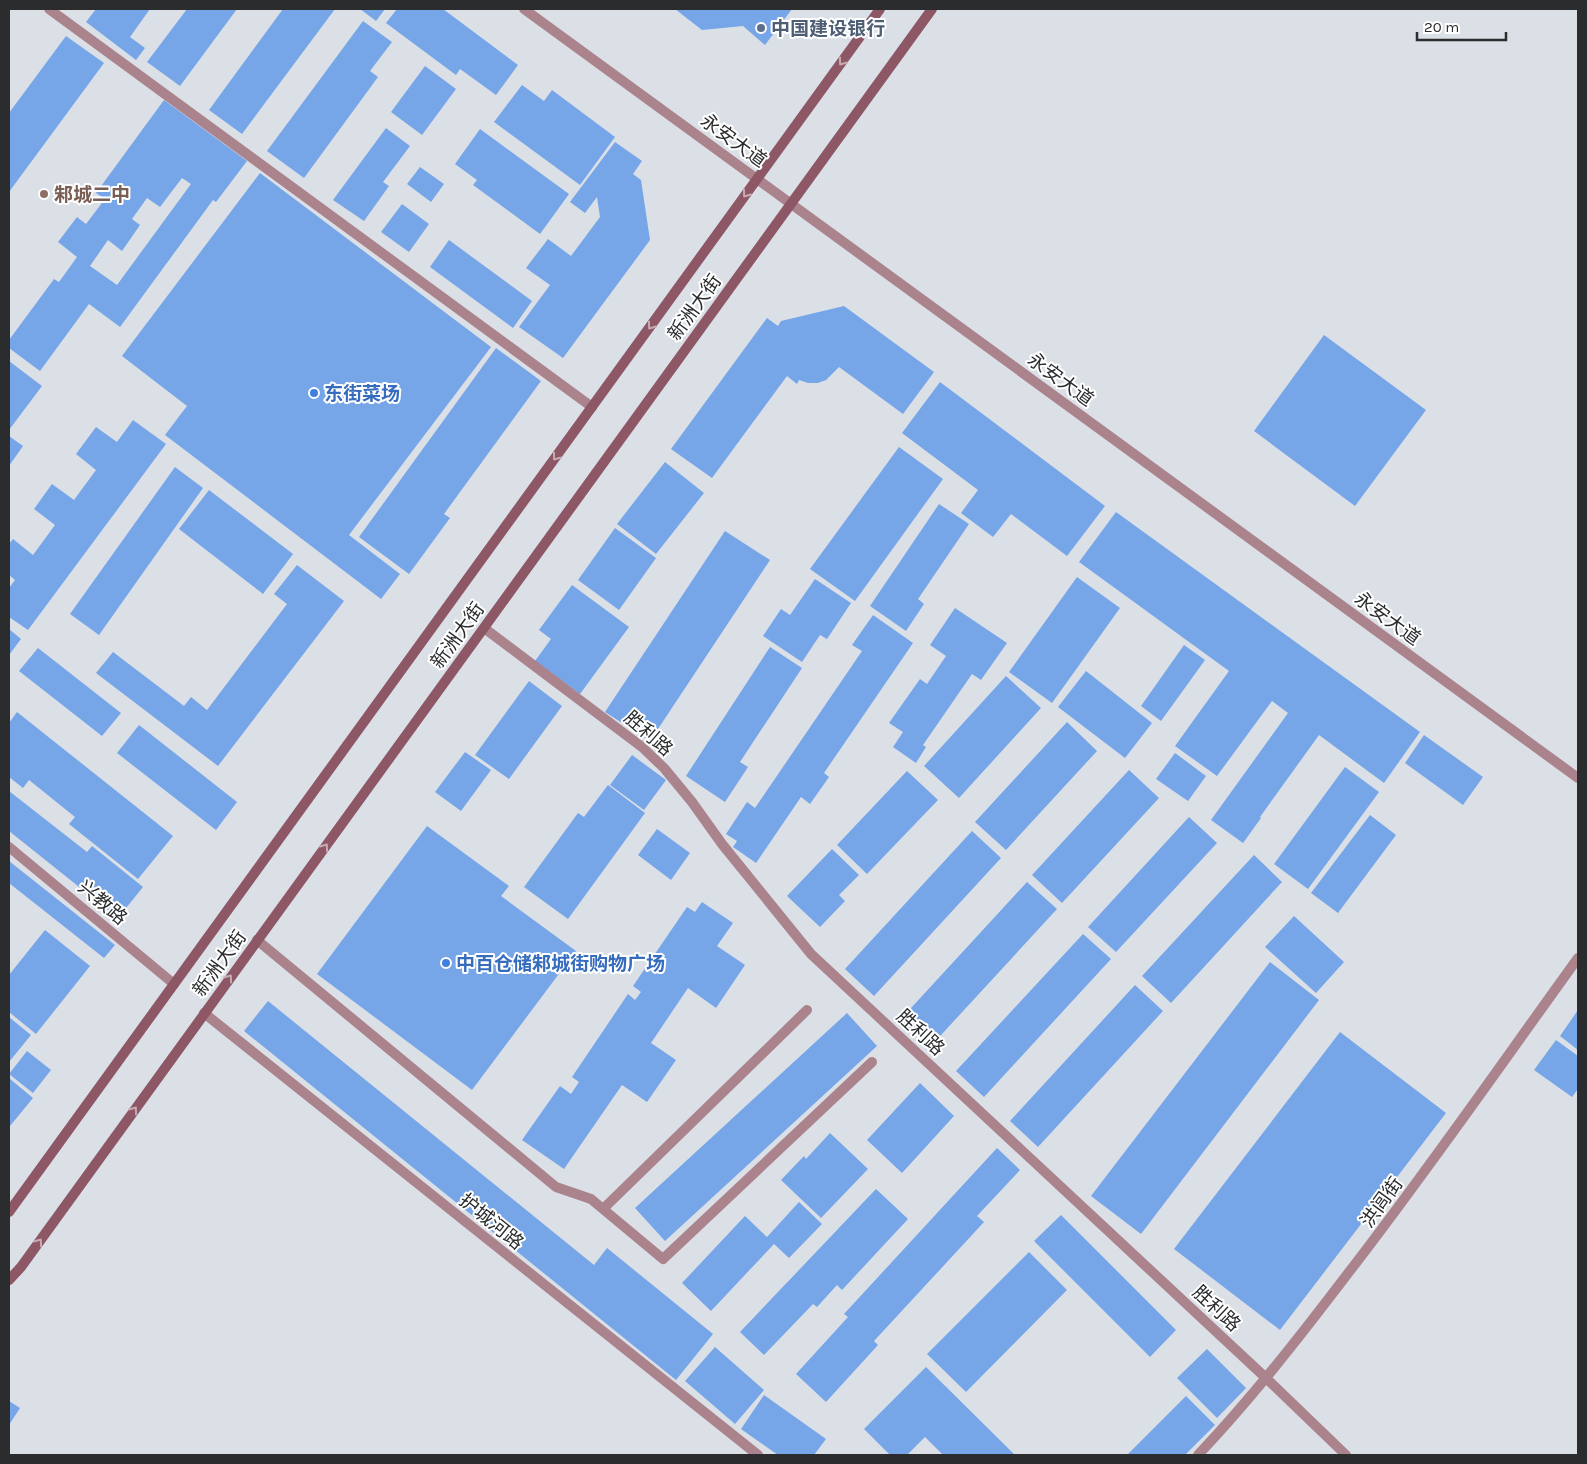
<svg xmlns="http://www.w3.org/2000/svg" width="1587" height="1464" viewBox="0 0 1587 1464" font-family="Karla,'Noto Sans SC',sans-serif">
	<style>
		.building { fill: #76a5e8; fill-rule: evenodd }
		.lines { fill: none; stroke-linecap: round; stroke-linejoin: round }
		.service { stroke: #ab838d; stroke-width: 10 }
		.minor { stroke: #ab838d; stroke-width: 10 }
		.tertiary { stroke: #ab838d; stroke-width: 10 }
		.secondary { stroke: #8e5766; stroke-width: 10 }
		.oneway { stroke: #c6abb2 }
		.service-dot { fill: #5c6f8a; stroke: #fff; stroke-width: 2 }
		.education-dot { fill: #8d6e63; stroke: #fff; stroke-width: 2 }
		.shop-dot { fill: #3f7fe0; stroke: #fff; stroke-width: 2 }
		.labels { text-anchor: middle; stroke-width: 4; stroke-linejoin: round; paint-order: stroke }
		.service-label { font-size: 19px; font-weight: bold; fill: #4e5e75; stroke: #fff; text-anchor: start }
		.street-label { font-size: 19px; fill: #2a2c2e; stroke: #fff }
		.education-label { font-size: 19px; font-weight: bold; fill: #785e54; stroke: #fff; text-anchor: start }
		.shop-label { font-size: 19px; font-weight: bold; fill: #366cbe; stroke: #fff; text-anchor: start }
	</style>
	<rect width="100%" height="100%" fill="#dbe0e7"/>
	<path class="building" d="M 96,9 L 150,9 L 130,37 L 145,48 L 136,60 L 86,22 Z
		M 187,9 L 237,9 L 180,86 L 147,62 Z
		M 283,9 L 335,9 L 242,134 L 209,110 Z
		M 360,9 L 385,9 L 376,21 Z
		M 397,9 L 443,9 L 518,65 L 496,95 L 460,69 L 456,75 L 386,23 Z
		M 675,9 L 792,9 L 765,45 L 743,26 L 702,30 Z
		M 363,21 L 392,42 L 370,71 L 378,77 L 304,178 L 267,151 Z
		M 66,36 L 104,63 L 9,192 L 9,113 Z
		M 425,66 L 456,89 L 422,135 L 391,112 Z
		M 522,85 L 544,101 L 552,90 L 615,137 L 580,185 L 494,122 Z
		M 164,100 L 247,161 L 216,202 L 213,200 L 120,327 L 89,304 L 40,371 L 9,348 L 9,340 L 54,279 L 59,282 L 77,257 L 58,242 L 77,217 L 86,224 L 105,199 L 96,193 ZM 182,178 L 191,184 L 117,285 L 90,266 L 108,240 L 122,251 L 140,225 L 132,219 L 147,198 L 160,207 Z
		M 386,128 L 410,146 L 383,182 L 389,186 L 364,221 L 333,200 Z
		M 480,129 L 569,194 L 540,234 L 473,185 L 477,180 L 455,164 Z
		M 615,142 L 642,161 L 633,174 L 641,180 L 650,240 L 563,358 L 519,327 L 550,285 L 526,268 L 548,239 L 571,256 L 600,217 L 597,197 L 585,213 L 570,202 Z
		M 420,167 L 444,184 L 431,202 L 407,184 Z
		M 260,173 L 491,347 L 349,535 L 400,574 L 381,599 L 165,435 L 187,406 L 122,356 Z
		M 402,204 L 429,224 L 409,252 L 381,232 Z
		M 449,240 L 532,301 L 513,328 L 430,267 Z
		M 844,306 L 934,372 L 903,414 L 839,367 L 826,380 L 818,383 L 808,383 L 799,380 L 797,384 L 787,376 L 712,478 L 671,449 L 767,318 L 778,326 L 781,321 Z
		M 1324,335 L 1426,410 L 1355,506 L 1254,431 Z
		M 496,348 L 541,381 L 444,514 L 450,518 L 409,574 L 359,537 Z
		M 9,361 L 42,386 L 9,430 Z
		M 940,382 L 1105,506 L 1067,556 L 1011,514 L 993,537 L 961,513 L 978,490 L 902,433 Z
		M 133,420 L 166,444 L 28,630 L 9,617 L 9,588 L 15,580 L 9,575 L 9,544 L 13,539 L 33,555 L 55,525 L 34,509 L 52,484 L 74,500 L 96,470 L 76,454 L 96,427 L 117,442 Z
		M 9,436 L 23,446 L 9,466 Z
		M 899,447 L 943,479 L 855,601 L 810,569 Z
		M 665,462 L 704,493 L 656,554 L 617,524 Z
		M 175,467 L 203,488 L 99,635 L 70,614 Z
		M 209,490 L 293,554 L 263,594 L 179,529 Z
		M 939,504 L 969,524 L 918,599 L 924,604 L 906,631 L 870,606 Z
		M 1116,512 L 1420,732 L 1384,783 L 1319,735 L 1260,817 L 1261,818 L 1243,843 L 1211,820 L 1288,713 L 1272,701 L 1217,776 L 1175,746 L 1229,671 L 1079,562 Z
		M 615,528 L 656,558 L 619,610 L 578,580 Z
		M 725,531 L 770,560 L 650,741 L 605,712 Z
		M 297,565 L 344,601 L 218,766 L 96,673 L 113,652 L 184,706 L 191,697 L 207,710 L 287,604 L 274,594 Z
		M 1077,577 L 1120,608 L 1052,703 L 1009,672 Z
		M 815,579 L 851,603 L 827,639 L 820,635 L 802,662 L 763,636 L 781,609 L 790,615 Z
		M 572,585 L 629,627 L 580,694 L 535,661 L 551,639 L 539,630 Z
		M 955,608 L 1007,643 L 981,680 L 972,674 L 923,745 L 926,747 L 916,763 L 893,747 L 903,732 L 889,723 L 920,679 L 927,684 L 946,656 L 930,645 Z
		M 873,615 L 913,643 L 824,773 L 829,777 L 810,804 L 801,797 L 756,863 L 733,847 L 737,841 L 726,834 L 747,802 L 755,808 L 862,651 L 852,645 Z
		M 9,629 L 21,639 L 9,655 Z
		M 1184,645 L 1205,660 L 1161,721 L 1141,706 Z
		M 770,647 L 802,668 L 740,762 L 748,767 L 725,802 L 686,776 Z
		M 38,648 L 121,713 L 102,736 L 19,671 Z
		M 1086,671 L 1152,723 L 1125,758 L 1058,707 Z
		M 1006,676 L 1041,708 L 959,798 L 924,766 Z
		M 529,681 L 562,706 L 509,779 L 475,755 Z
		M 17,712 L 173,836 L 138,879 L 69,824 L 75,817 L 29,780 L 23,788 L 9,777 L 9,723 Z
		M 1067,722 L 1097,751 L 1006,850 L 975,822 Z
		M 139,725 L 237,802 L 216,830 L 117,753 Z
		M 1424,735 L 1483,777 L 1463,805 L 1405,763 Z
		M 465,752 L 491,770 L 461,811 L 435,792 Z
		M 1175,753 L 1206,776 L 1188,801 L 1156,779 Z
		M 632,755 L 666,780 L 644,810 L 610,785 Z
		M 1345,767 L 1379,792 L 1308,889 L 1274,864 Z
		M 1129,770 L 1159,798 L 1062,903 L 1032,875 Z
		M 907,771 L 938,800 L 867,874 L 837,845 Z
		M 608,785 L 645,813 L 568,919 L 524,887 L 578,813 L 584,817 Z
		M 9,791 L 87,852 L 92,846 L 143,887 L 118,918 L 9,831 Z
		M 1370,815 L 1396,835 L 1338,913 L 1311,893 Z
		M 1189,817 L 1217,843 L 1116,952 L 1088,927 Z
		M 427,826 L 509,886 L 501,896 L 576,951 L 472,1090 L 317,974 Z
		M 657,829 L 690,853 L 671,880 L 638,855 Z
		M 972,831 L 1001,858 L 874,996 L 845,969 Z
		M 832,849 L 859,875 L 839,895 L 845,901 L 820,927 L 787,896 Z
		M 1254,855 L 1282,882 L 1171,1003 L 1142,976 Z
		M 9,861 L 115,945 L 104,958 L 9,883 Z
		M 1027,882 L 1057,909 L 930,1047 L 900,1020 Z
		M 702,902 L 733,923 L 717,946 L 745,965 L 716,1008 L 688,988 L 651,1043 L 676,1060 L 647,1102 L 622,1085 L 564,1169 L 522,1140 L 560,1086 L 571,1094 L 579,1082 L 572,1077 L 628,994 L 635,1000 L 641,992 L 633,986 L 687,907 L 695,912 Z
		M 1294,916 L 1344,962 L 1316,993 L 1265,947 Z
		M 45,930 L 90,966 L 36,1034 L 9,1012 L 9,975 Z
		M 1083,934 L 1111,959 L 984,1097 L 956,1071 Z
		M 1270,962 L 1319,1000 L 1141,1234 L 1091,1196 Z
		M 1135,985 L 1163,1011 L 1038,1147 L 1010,1121 Z
		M 268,1001 L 594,1265 L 607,1248 L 713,1334 L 676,1380 L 244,1031 Z
		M 1578,1010 L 1578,1050 L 1560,1036 Z
		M 847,1013 L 877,1046 L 665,1241 L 635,1208 Z
		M 9,1017 L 31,1035 L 9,1062 Z
		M 1340,1032 L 1446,1113 L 1280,1330 L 1174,1249 Z
		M 1556,1040 L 1578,1056 L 1578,1089 L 1572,1097 L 1534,1070 Z
		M 27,1051 L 51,1070 L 33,1093 L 9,1074 Z
		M 9,1078 L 33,1098 L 10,1126 L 9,1125 Z
		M 920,1083 L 954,1116 L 902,1173 L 867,1140 Z
		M 830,1133 L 868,1169 L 821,1218 L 781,1180 L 804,1156 L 806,1159 Z
		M 997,1148 L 1020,1170 L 977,1216 L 984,1222 L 874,1341 L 878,1345 L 826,1402 L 796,1374 L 848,1317 L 844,1314 Z
		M 876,1189 L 908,1219 L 842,1290 L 837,1285 L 817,1307 L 813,1304 L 764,1355 L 740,1332 Z
		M 799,1202 L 822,1224 L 789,1258 L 774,1244 L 711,1311 L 682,1283 L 745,1216 L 767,1237 Z
		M 1061,1215 L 1176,1330 L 1150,1357 L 1034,1241 Z
		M 1029,1252 L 1067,1290 L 966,1392 L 927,1354 Z
		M 715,1347 L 764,1390 L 735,1424 L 685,1381 Z
		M 1207,1349 L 1246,1388 L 1217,1418 L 1177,1378 Z
		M 926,1367 L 1015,1455 L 943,1455 L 925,1437 L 907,1455 L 890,1455 L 864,1429 Z
		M 764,1395 L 826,1439 L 814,1455 L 778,1455 L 741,1429 Z
		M 1186,1396 L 1215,1425 L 1185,1455 L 1127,1455 Z
		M 9,1401 L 20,1408 L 9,1425 Z"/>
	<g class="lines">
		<path class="service" d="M 49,9 L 592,407
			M 257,940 L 556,1187 L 591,1199 L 663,1259 L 872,1062
			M 603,1209 L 807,1010"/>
		<path class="minor" d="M 484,628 L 642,747 L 664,768 L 692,802 L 722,844 L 811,954 L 1266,1378 L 1346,1455
			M 9,847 L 174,984
			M 204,1013 L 758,1455
			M 1198,1455 C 1252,1398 1301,1335 1349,1272 C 1428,1170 1502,1063 1578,958"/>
		<path class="tertiary" d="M 524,9 L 1578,778"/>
		<path class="secondary" d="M 9,1212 L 880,9
			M 9,1280 L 21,1267 L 932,9"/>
	</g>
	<defs><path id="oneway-chevron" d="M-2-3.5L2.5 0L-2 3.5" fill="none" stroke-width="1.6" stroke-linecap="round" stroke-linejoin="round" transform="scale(1.25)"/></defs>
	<g class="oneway">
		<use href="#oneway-chevron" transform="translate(842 62) rotate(126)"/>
		<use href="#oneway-chevron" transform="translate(746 194) rotate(126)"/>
		<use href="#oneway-chevron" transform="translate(651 326) rotate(126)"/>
		<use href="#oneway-chevron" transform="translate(556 457) rotate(126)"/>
		<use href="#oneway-chevron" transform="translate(325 847) rotate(-54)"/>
		<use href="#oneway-chevron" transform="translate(229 978) rotate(-54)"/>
		<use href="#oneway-chevron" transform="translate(134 1110) rotate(-54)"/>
		<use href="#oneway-chevron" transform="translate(39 1242) rotate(-54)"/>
	</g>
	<circle class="service-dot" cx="761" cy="28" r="5"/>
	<circle class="education-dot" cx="44" cy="194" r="5"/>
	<g class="shop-dot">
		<circle cx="314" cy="393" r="5"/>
		<circle cx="446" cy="963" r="5"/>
	</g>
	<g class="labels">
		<g class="service-label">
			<text x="771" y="35">中国建设银行</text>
		</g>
		<g class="street-label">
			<text transform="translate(734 140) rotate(36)" y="7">永安大道</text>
			<text transform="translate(694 307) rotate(-54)" y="7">新洲大街</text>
			<text transform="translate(1061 379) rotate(36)" y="7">永安大道</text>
			<text transform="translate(1388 618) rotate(36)" y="7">永安大道</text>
			<text transform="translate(457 635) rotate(-54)" y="7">新洲大街</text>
			<text transform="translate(649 733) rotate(41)" y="7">胜利路</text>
			<text transform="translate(103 902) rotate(40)" y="7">兴教路</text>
			<text transform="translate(219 963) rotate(-54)" y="7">新洲大街</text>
			<text transform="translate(921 1032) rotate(43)" y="7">胜利路</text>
			<text transform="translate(1381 1202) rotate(-54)" y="7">洪闾街</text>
			<text transform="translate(492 1221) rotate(39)" y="7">护城河路</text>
			<text transform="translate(1217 1308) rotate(43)" y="7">胜利路</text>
		</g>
		<g class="education-label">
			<text x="54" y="201">邾城二中</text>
		</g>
		<g class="shop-label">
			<text x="324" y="400">东街菜场</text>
			<text x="456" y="970">中百仓储邾城街购物广场</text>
		</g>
	</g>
	<rect width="1587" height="1464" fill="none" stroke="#2a2c2e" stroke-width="20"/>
	<path d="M1417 32v8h89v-8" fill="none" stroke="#2a2c2e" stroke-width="2.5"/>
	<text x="1424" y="32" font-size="15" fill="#2a2c2e" stroke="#ffffff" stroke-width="4" paint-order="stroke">20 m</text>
</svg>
